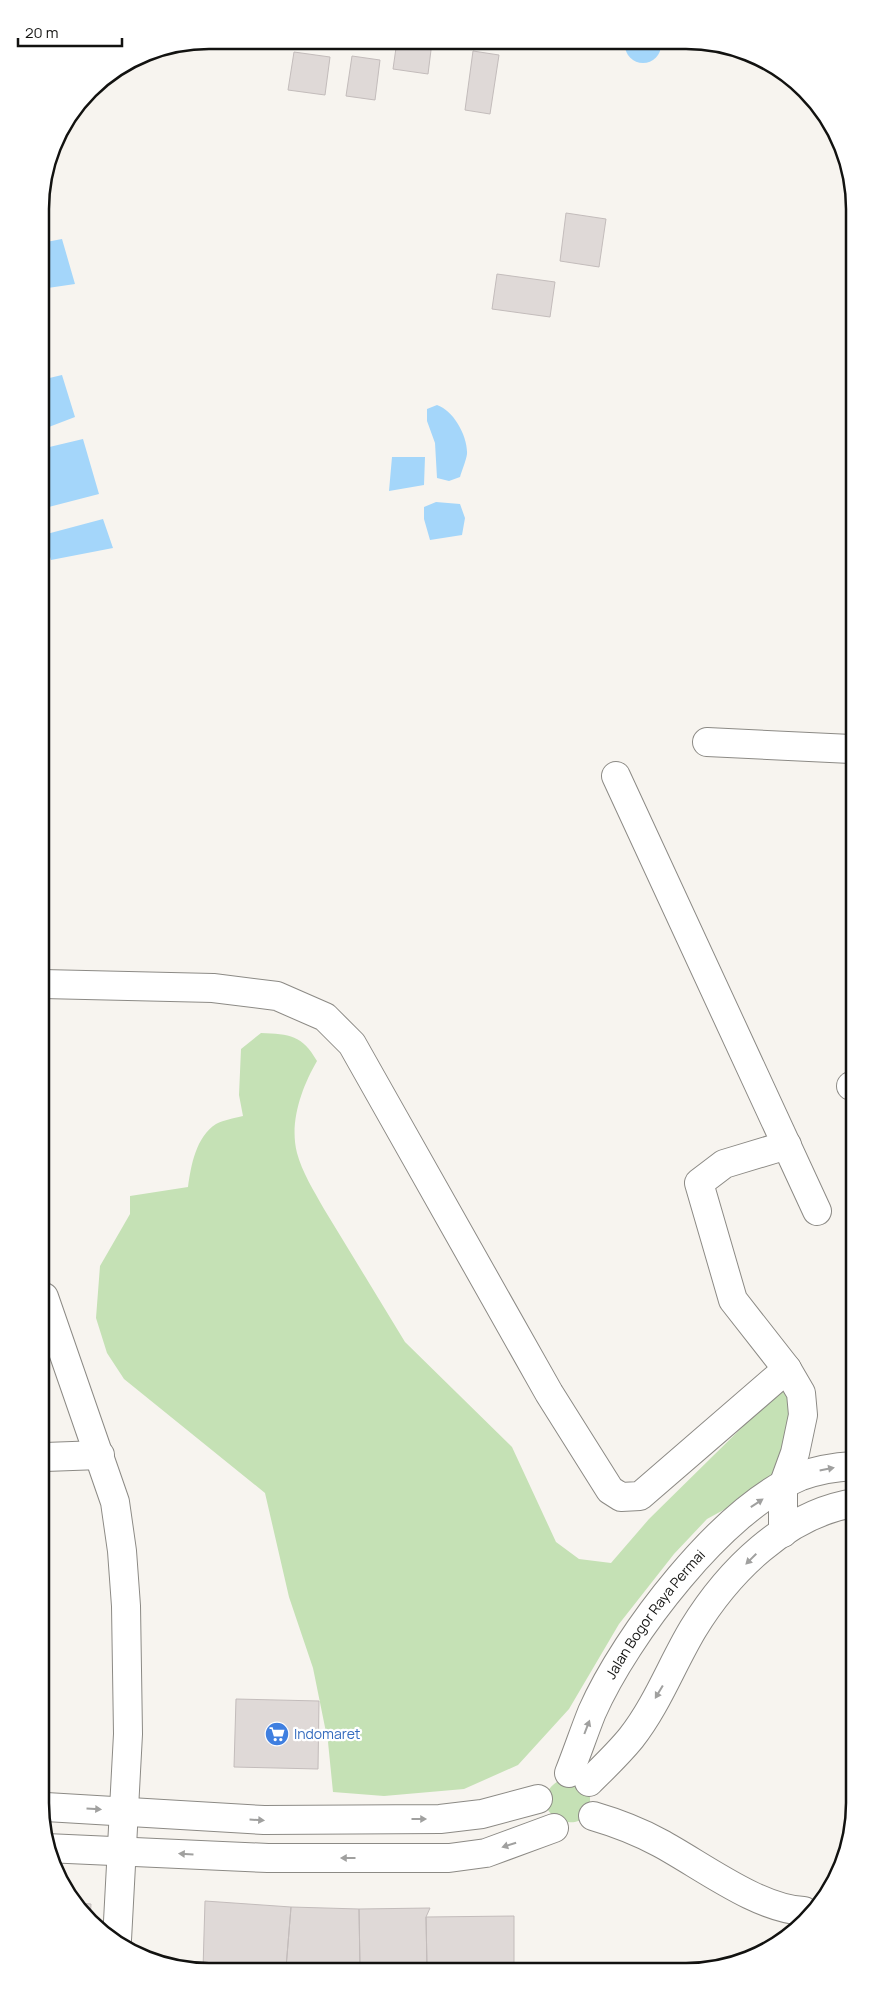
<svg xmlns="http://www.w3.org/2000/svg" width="895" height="2012" viewBox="0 0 895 2012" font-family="Manrope,sans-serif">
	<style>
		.green { fill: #c5e1b5 }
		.water { fill: #a4d6fa }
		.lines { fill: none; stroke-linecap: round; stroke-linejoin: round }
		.canal { stroke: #a4d6fa; stroke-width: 36 }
		.building { fill: #dfd9d7; stroke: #c3bcbb }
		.minor-casing { stroke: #8c8a85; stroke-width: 30 }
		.minor { stroke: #fff; stroke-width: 28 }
		.oneway { fill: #a0a09f }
		.labels { text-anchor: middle; stroke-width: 4.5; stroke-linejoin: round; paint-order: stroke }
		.street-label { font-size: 14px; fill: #121210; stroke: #fff }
		.shop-label { font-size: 14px; fill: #366cbe; stroke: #fff; text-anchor: start }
		.rim { fill: none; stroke: #121210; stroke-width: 2.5 }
	</style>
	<rect width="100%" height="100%" fill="#f7f4ef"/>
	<path class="green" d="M 261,1033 C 290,1034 302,1035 317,1061 C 302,1087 289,1122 297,1153 C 302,1172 314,1191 324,1209 L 405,1342 L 512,1447 L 556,1542 L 579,1559 L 611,1563 L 649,1519 L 785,1385 L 799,1390 L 780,1479 L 707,1519 L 674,1554 L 619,1624 L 569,1709 L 518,1765 L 464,1789 L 384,1796 L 333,1792 L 328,1742 L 313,1668 L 289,1597 L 265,1493 L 124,1379 L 107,1353 L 96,1318 L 100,1266 L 130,1214 L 130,1196 L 188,1187 C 191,1165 196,1137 216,1124 C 224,1120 235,1118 243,1116 L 239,1095 L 241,1049 Z
		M 563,1778 L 589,1789 C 601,1854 507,1809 563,1778 Z"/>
	<path class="water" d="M 62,239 L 75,284 L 41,289 L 41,243 Z
		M 62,375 L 75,417 L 41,430 L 41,380 Z
		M 437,405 C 453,410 468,436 467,454 C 466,461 462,470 460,477 L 449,481 L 437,478 L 435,443 L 427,421 L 427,409 Z
		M 83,439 L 99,494 L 41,509 L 41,449 Z
		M 392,457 L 425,457 L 424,485 L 389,491 Z
		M 436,502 L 460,504 L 465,518 L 462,535 L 430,540 L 424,519 L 424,507 Z
		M 103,519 L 113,548 L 51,560 L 43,535 Z"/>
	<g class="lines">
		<path class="canal" d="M 643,43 L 643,45"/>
	</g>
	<path class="building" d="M 397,41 L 432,42 L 428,74 L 393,69 Z
		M 473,51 L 499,55 L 490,114 L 465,110 Z
		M 294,52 L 330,57 L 325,95 L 288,90 Z
		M 352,56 L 380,60 L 375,100 L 346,96 Z
		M 566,213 L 606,219 L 599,267 L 560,261 Z
		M 497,274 L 555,282 L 550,317 L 492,309 Z
		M 236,1699 L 319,1701 L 318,1769 L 234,1767 Z
		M 205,1901 L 291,1907 L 286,1968 L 203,1969 Z
		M 75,1903 L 91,1904 L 90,1921 Z
		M 291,1907 L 359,1909 L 360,1968 L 286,1968 Z
		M 430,1908 L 426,1917 L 427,1968 L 360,1968 L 359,1909 Z
		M 514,1916 L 514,1967 L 427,1968 L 426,1917 Z"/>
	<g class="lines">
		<g class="minor-casing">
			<g id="minor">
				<path d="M 707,742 L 851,749"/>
				<path d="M 616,776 L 817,1211"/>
				<path d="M 43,984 L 213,988 L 277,996 L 325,1017 L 352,1044 L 549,1393 L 610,1490 L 621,1497 L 640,1496 L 787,1369"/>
				<path d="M 851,1086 L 852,1086"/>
				<path d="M 44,1297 L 115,1502 L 122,1551 L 126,1606 L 128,1734 L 117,1940"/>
				<path d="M 45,1457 L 100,1455"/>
				<path d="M 783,1533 L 783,1486 L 795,1453 L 803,1415 L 801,1393 L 787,1369 L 733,1300 L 699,1183 L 724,1164 L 787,1145"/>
				<path id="s1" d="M 569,1773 C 577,1753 584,1732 592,1712 C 626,1635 722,1509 801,1476 C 818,1470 836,1467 853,1466"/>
				<path d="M 589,1782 C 603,1768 618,1754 631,1738 C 657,1705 672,1664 693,1629 C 728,1572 785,1514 854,1503"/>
				<path d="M 46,1807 L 264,1820 L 440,1819 L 482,1814 L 538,1799"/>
				<path d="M 593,1816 C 617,1823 638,1831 660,1843 C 701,1865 758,1909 804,1911"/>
				<path d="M 46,1848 L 268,1858 L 449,1858 L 486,1853 L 554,1828"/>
			</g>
		</g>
		<use href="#minor" class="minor"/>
	</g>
	<defs><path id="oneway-solid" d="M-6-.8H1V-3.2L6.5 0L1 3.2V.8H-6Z" transform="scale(1.25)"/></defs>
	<g class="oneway">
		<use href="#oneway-solid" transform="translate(827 1469) rotate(-11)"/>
		<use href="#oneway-solid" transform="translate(757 1503) rotate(-34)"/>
		<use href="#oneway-solid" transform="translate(751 1559) rotate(135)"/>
		<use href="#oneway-solid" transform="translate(659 1692) rotate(121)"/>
		<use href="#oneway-solid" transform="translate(587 1727) rotate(-69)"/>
		<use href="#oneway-solid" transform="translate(94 1809) rotate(3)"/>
		<use href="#oneway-solid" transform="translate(419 1819)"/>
		<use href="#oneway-solid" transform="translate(257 1820) rotate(4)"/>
		<use href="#oneway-solid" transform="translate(509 1845) rotate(162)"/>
		<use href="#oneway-solid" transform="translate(186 1854) rotate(-177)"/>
		<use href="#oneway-solid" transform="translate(348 1858) rotate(-180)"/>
	</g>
	<defs>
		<g id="supermarket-disc" transform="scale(1.25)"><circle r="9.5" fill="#3f7fe0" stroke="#fff"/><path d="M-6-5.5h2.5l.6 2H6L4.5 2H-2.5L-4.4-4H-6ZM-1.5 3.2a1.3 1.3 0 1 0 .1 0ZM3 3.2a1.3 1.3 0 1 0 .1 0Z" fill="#fff"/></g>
	</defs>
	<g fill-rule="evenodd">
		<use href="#supermarket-disc" x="277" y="1734"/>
	</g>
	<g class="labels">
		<g class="street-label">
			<text dy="5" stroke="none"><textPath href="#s1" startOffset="182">Jalan Bogor Raya Permai</textPath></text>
		</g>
		<g class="shop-label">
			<text x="294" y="1739">Indomaret</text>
		</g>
	</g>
	<path d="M0 0H895V2012H0ZM209 49H686A160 160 0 0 1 846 209V1803A160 160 0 0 1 686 1963H209A160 160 0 0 1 49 1803V209A160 160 0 0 1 209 49Z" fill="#fff" fill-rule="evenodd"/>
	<path class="rim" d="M209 49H686A160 160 0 0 1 846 209V1803A160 160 0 0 1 686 1963H209A160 160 0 0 1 49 1803V209A160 160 0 0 1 209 49Z"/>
	<path d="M18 38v8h104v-8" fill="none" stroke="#121210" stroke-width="2.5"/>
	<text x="25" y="38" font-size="15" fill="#121210" stroke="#ffffff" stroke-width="4" paint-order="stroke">20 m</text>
</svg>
